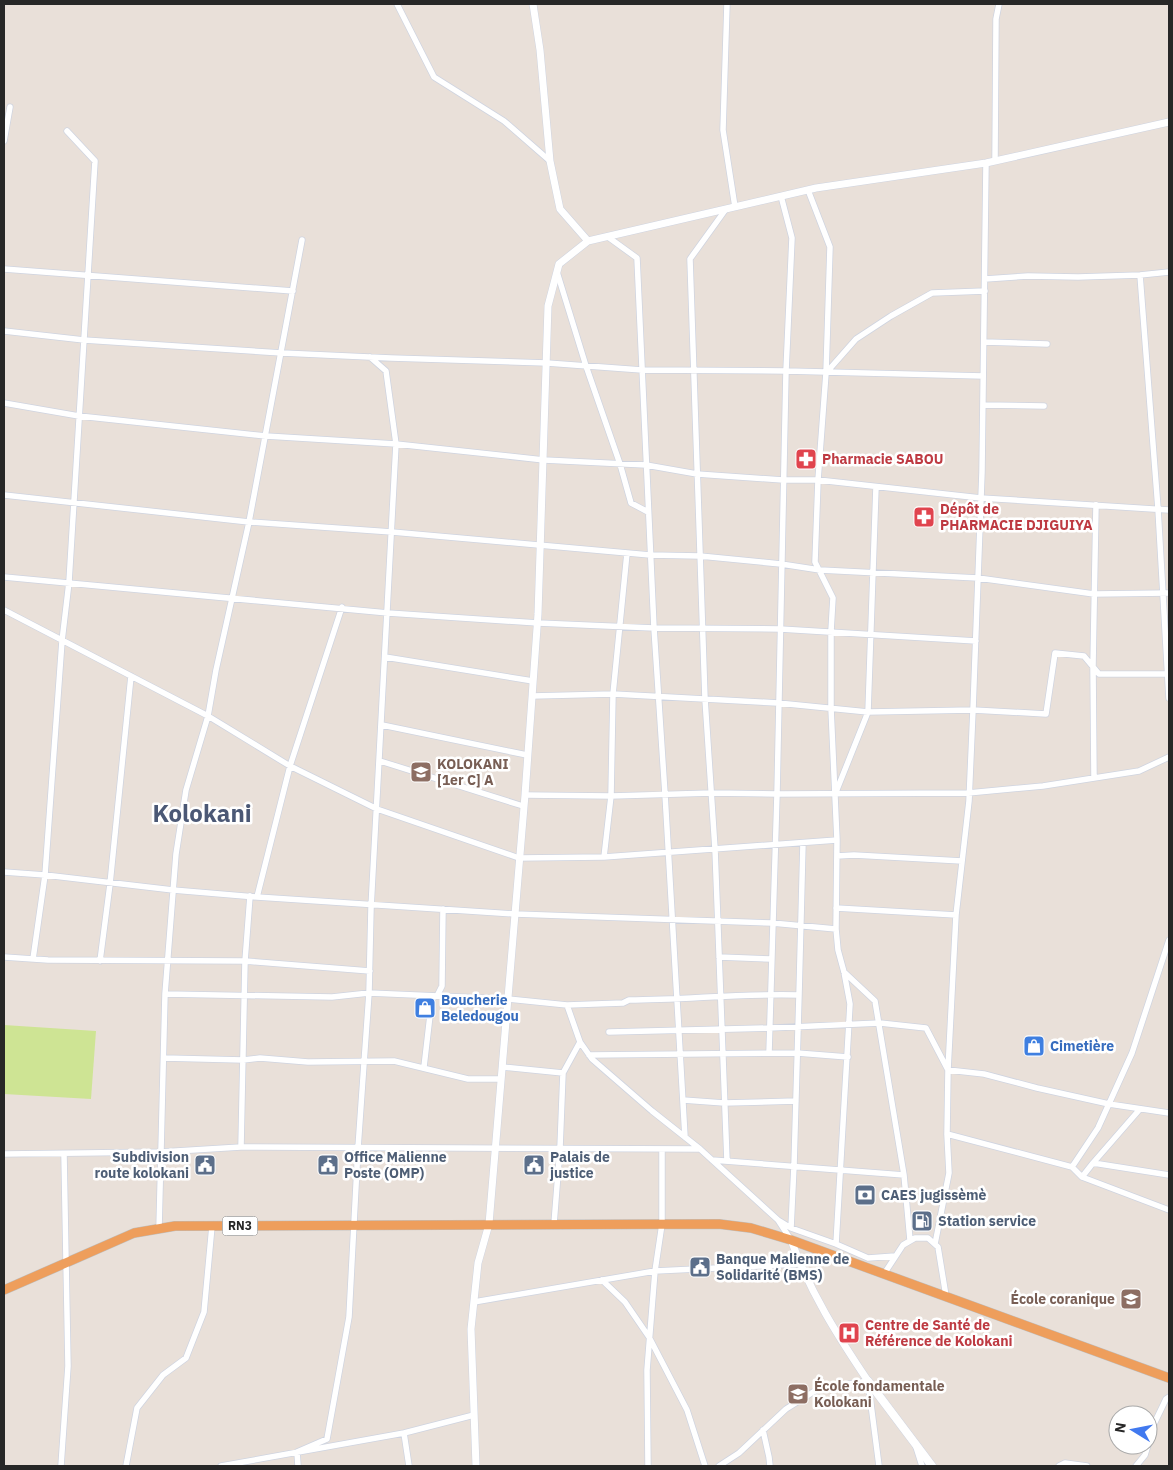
<svg xmlns="http://www.w3.org/2000/svg" width="1173" height="1470" viewBox="0 0 1173 1470" font-family="'IBM Plex Sans',sans-serif">
	<style>
		.pitch { fill: #cee494 }
		.lines { fill: none; stroke-linecap: round; stroke-linejoin: round }
		.minor-casing { stroke: #cfd4e0; stroke-width: 7 }
		.tertiary-casing { stroke: #cfd4e0; stroke-width: 8 }
		.secondary-casing { stroke: #cfd4e0; stroke-width: 9 }
		.trunk-casing { stroke: #bebebe; stroke-width: 10 }
		.minor { stroke: #fff; stroke-width: 5.5 }
		.tertiary { stroke: #fff; stroke-width: 7 }
		.secondary { stroke: #fff; stroke-width: 8 }
		.trunk { stroke: #ee9e5c; stroke-width: 9 }
		.labels { text-anchor: middle; stroke-width: 5; stroke-linejoin: round; paint-order: stroke }
		.shield { fill: #fff; stroke: #686868; stroke-width: 1 }
		.shield-label { font-size: 12px; font-weight: bold; fill: #272727 }
		.health-label { font-size: 14px; font-weight: bold; fill: #be3a42; stroke: #fff; text-anchor: start }
		.education-label { font-size: 14px; font-weight: bold; fill: #785e54; stroke: #fff; text-anchor: start }
		.shop-label { font-size: 14px; font-weight: bold; fill: #366cbe; stroke: #fff; text-anchor: start }
		.service-label { font-size: 14px; font-weight: bold; fill: #4e5e75; stroke: #fff; text-anchor: start }
		.town-label { font-size: 24px; font-weight: bold; fill: #4b5875; stroke: #fff }
	</style>
	<rect width="100%" height="100%" fill="#e9e0d9"/>
	<path class="pitch" d="M 4,1025 L 96,1031 L 91,1099 L 4,1094 Z"/>
	<g class="lines">
		<g class="minor-casing">
			<path id="minor" d="M 397,4 L 434,77 L 504,121 L 550,161
				M 727,4 L 723,130 L 735,207
				M 4,141 L 10,107
				M 995,160 L 996,19 L 999,4
				M 726,209 L 690,259 L 705,699 L 715,849 L 727,1161
				M 608,237 L 637,258 L 654,628 L 665,794 L 685,1137
				M 4,269 L 293,291
				M 557,272 L 586,366 L 620,464 L 631,503 L 648,512
				M 1140,275 L 1158,509 L 1169,698
				M 985,279 L 1028,276 L 1078,277 L 1140,275 L 1169,272
				M 4,331 L 84,340 L 282,353 L 391,358 L 547,363 L 642,370 L 786,371 L 983,376
				M 984,342 L 1047,344
				M 826,373 L 856,339 L 891,316 L 932,293 L 985,291
				M 4,403 L 79,416 L 266,436 L 396,444 L 544,460 L 646,465 L 697,474 L 783,480 L 818,480 L 981,498 L 1169,510
				M 983,405 L 1044,406
				M 4,495 L 249,522 L 392,532 L 650,555 L 700,556 L 781,564 L 820,570 L 978,578 L 1094,594 L 1169,593
				M 4,577 L 388,613 L 538,623 L 654,628 L 780,629 L 976,641
				M 4,610 L 208,716 L 290,766 L 377,809 L 519,858 L 604,857 L 837,840
				M 385,657 L 533,681
				M 532,696 L 613,694 L 778,703 L 868,712 L 973,710 L 1046,714 L 1055,653 L 1084,656 L 1099,674 L 1169,674
				M 382,725 L 527,755
				M 380,761 L 523,806
				M 1094,778 L 1093,666 L 1096,505
				M 836,792 L 868,712 L 876,487
				M 525,795 L 611,796 L 712,793 L 777,794 L 968,793 L 1043,786 L 1139,771 L 1169,757
				M 837,856 L 854,855 L 962,861
				M 604,857 L 611,796 L 613,694 L 627,553
				M 4,872 L 45,875 L 173,890 L 257,897 L 515,914 L 772,923 L 836,929
				M 257,897 L 290,766 L 342,607
				M 836,908 L 956,915
				M 4,957 L 48,960 L 245,961 L 370,971
				M 719,957 L 771,959
				M 33,959 L 45,875 L 62,641 L 69,582 L 95,161 L 67,131
				M 100,961 L 110,884 L 131,676
				M 844,972 L 875,1001 L 904,1175 L 910,1240
				M 165,994 L 332,997 L 369,993 L 508,999 L 567,1005 L 623,1003 L 629,1000 C 686,1000 742,993 799,995 L 794,1166 L 791,1228 L 778,1220
				M 799,995 L 803,843
				M 567,1005 L 580,1042 L 592,1059 L 652,1111 L 700,1149 L 778,1220 L 791,1240
				M 609,1032 L 769,1028 L 880,1023 L 926,1028 L 948,1070 L 984,1074 L 1037,1088 L 1109,1104 L 1169,1113
				M 769,1053 L 777,794 L 786,371 L 792,238 L 781,196
				M 589,1055 L 797,1053 L 848,1057
				M 164,1058 L 243,1060 L 260,1058 L 308,1062 L 394,1061 L 468,1079 L 501,1079
				M 424,1067 L 432,998 L 437,996 L 442,986 L 443,909
				M 502,1067 L 563,1073
				M 683,1100 L 724,1103 L 796,1101
				M 947,1134 L 1072,1167 L 1082,1177 L 1169,1210
				M 241,1147 L 245,961 L 250,896
				M 4,1154 L 160,1152 L 241,1147 L 700,1149
				M 712,1160 L 904,1175
				M 1093,1163 L 1140,1109
				M 1072,1167 L 1098,1128 L 1132,1053 L 1169,940
				M 1082,1177 L 1093,1163 L 1169,1175
				M 554,1224 L 560,1148 L 563,1073 L 580,1042
				M 791,1228 L 836,1244 L 850,1004 L 844,972 L 838,950 L 836,929 L 837,840 L 831,708 L 831,631 L 833,598 L 815,562 L 818,480 L 826,373 L 830,247 L 808,190
				M 159,1229 L 165,994 L 176,854 L 186,790 L 208,716 L 216,670 L 249,522 L 302,240
				M 836,1244 L 868,1258 L 895,1256
				M 935,1244 L 949,1173 L 947,1134 L 948,1070 L 956,915 L 969,801 L 973,710 L 982,472 L 986,163
				M 884,1274 L 903,1245 L 915,1238 L 928,1238 L 938,1247 L 946,1296
				M 602,1280 L 625,1302 L 649,1337 L 687,1410 L 705,1466
				M 474,1302 L 655,1271 L 800,1264
				M 763,1430 L 769,1457 L 770,1466
				M 404,1433 L 409,1466
				M 1148,1444 L 1154,1424 L 1166,1399 L 1169,1397
				M 916,1447 L 922,1466
				M 61,1466 L 68,1366 L 64,1154
				M 126,1466 L 137,1408 L 163,1375 L 186,1358 L 204,1312 L 212,1226
				M 221,1466 L 404,1433 L 474,1415
				M 298,1466 L 297,1452 L 327,1439 L 349,1317 L 358,1148 L 369,993 L 371,908 L 396,444 L 386,371 L 370,357
				M 648,1466 L 647,1370 L 655,1271 L 662,1224 L 662,1149
				M 719,1466 L 739,1453 L 786,1409 L 818,1389 L 868,1381 L 879,1466
				M 1059,1466 L 1065,1463 L 1087,1466
				M 1136,1466 L 1145,1455 L 1148,1445"/>
		</g>
		<g class="tertiary-casing">
			<path id="tertiary" d="M 533,4 L 540,50 L 550,161 L 560,209 L 588,241
				M 791,1240 C 810,1292 837,1335 868,1381
				M 476,1466 L 471,1329 L 478,1263 L 489,1224 L 525,795 L 538,614 L 548,306 L 559,264 L 588,241 L 816,188 L 986,163 L 1169,122"/>
		</g>
		<g class="secondary-casing">
			<path id="secondary" d="M 868,1381 L 932,1466"/>
		</g>
		<g class="trunk-casing">
			<path id="trunk" d="M 4,1290 L 134,1233 L 175,1226 L 719,1224 L 751,1228 L 791,1240 L 1169,1378"/>
		</g>
		<use href="#minor" class="minor"/>
		<use href="#tertiary" class="tertiary"/>
		<use href="#secondary" class="secondary"/>
		<use href="#trunk" class="trunk"/>
	</g>
	<defs>
		<g id="pharmacy-square" transform="scale(1.125)"><rect x="-9" y="-9" width="18" height="18" rx="4" fill="#e0444e" stroke="#fff"/><path d="M-2-6h4v4h4v4h-4v4h-4v-4h-4v-4h4Z" fill="#fff"/></g>
		<g id="school-square" transform="scale(1.125)"><rect x="-9" y="-9" width="18" height="18" rx="4" fill="#8d6e63" stroke="#fff"/><path d="M0-5L7-2L0 1L-7-2ZM-4 1L0 2.5L4 1V4Q0 6-4 4Z" fill="#fff"/></g>
		<g id="shop-square" transform="scale(1.125)"><rect x="-9" y="-9" width="18" height="18" rx="4" fill="#3f7fe0" stroke="#fff"/><path d="M-5-2.5h2.3a2.7 3.5 0 0 1 5.4 0H5L5.5 6h-11ZM-1.5-2.5h3a1.5 2.3 0 0 0-3 0Z" fill="#fff"/></g>
		<g id="civic-square" transform="scale(1.125)"><rect x="-9" y="-9" width="18" height="18" rx="4" fill="#5c6f8a" stroke="#fff"/><path d="M-.6-6.5H3V-4.5H.6V-3L4-1V1h2V6H-6V1h2V-1L-.6-3ZM-1.2 2.5V6h2.4V2.5Z" fill="#fff"/></g>
		<g id="bank-square" transform="scale(1.125)"><rect x="-9" y="-9" width="18" height="18" rx="4" fill="#5c6f8a" stroke="#fff"/><path d="M-6-4H6V4H-6ZM0-2.3a2.3 2.3 0 1 0 0 4.6a2.3 2.3 0 1 0 0-4.6Z" fill="#fff"/></g>
		<g id="fuel-square" transform="scale(1.125)"><rect x="-9" y="-9" width="18" height="18" rx="4" fill="#5c6f8a" stroke="#fff"/><path d="M-5.5-6h7V0h2V4h1.3V-2.5L3-4.5l.8-.8L6-3V5H2.5V1h-1V6h-7ZM-4.2-4.7v3.2H.2V-4.7Z" fill="#fff"/></g>
		<g id="hospital-square" transform="scale(1.125)"><rect x="-9" y="-9" width="18" height="18" rx="4" fill="#e0444e" stroke="#fff"/><path d="M-5-5h3v3.5h4V-5h3V5h-3V1.5h-4V5h-3Z" fill="#fff"/></g>
	</defs>
	<g fill-rule="evenodd">
		<use href="#pharmacy-square" x="806" y="459"/>
		<use href="#pharmacy-square" x="924" y="517"/>
		<use href="#school-square" x="421" y="772"/>
		<use href="#shop-square" x="425" y="1008"/>
		<use href="#shop-square" x="1034" y="1046"/>
		<use href="#civic-square" x="205" y="1165"/>
		<use href="#civic-square" x="328" y="1165"/>
		<use href="#civic-square" x="534" y="1165"/>
		<use href="#bank-square" x="865" y="1195"/>
		<use href="#fuel-square" x="922" y="1221"/>
		<use href="#civic-square" x="700" y="1267"/>
		<use href="#school-square" x="1131" y="1299"/>
		<use href="#hospital-square" x="849" y="1333"/>
		<use href="#school-square" x="798" y="1394"/>
	</g>
	<g class="labels">
		<rect class="shield" x="222.5" y="1216.5" width="35" height="19" rx="4"/>
		<g class="shield-label">
			<text x="240" y="1230">RN3</text>
		</g>
		<g class="health-label">
			<text x="822" y="464">Pharmacie SABOU</text>
			<text x="940" y="514">Dépôt de<tspan x="940" dy="16">PHARMACIE DJIGUIYA</tspan></text>
			<text x="865" y="1330">Centre de Santé de<tspan x="865" dy="16">Référence de Kolokani</tspan></text>
		</g>
		<g class="education-label">
			<text x="437" y="769">KOLOKANI<tspan x="437" dy="16">[1er C] A</tspan></text>
			<text x="1115" y="1304" text-anchor="end">École coranique</text>
			<text x="814" y="1391">École fondamentale<tspan x="814" dy="16">Kolokani</tspan></text>
		</g>
		<g class="shop-label">
			<text x="441" y="1005">Boucherie<tspan x="441" dy="16">Beledougou</tspan></text>
			<text x="1050" y="1051">Cimetière</text>
		</g>
		<g class="service-label">
			<text x="189" y="1162" text-anchor="end">Subdivision<tspan x="189" dy="16">route kolokani</tspan></text>
			<text x="344" y="1162">Office Malienne<tspan x="344" dy="16">Poste (OMP)</tspan></text>
			<text x="550" y="1162">Palais de<tspan x="550" dy="16">justice</tspan></text>
			<text x="881" y="1200">CAES jugissèmè</text>
			<text x="938" y="1226">Station service</text>
			<text x="716" y="1264">Banque Malienne de<tspan x="716" dy="16">Solidarité (BMS)</tspan></text>
		</g>
		<g class="town-label">
			<text x="202" y="822">Kolokani</text>
		</g>
	</g>
	<rect width="1173" height="1470" fill="none" stroke="#272727" stroke-width="10"/>
	<g transform="translate(1133 1430) rotate(280)"><circle r="24" fill="#ffffff" stroke="#a9a9a9"/>
	<path d="M0-4L9 19L0 12L-9 19Z" fill="#4179ef"/>
	<text y="-8" font-size="14" font-weight="bold" text-anchor="middle" fill="#272727">N</text>
	</g>
</svg>
